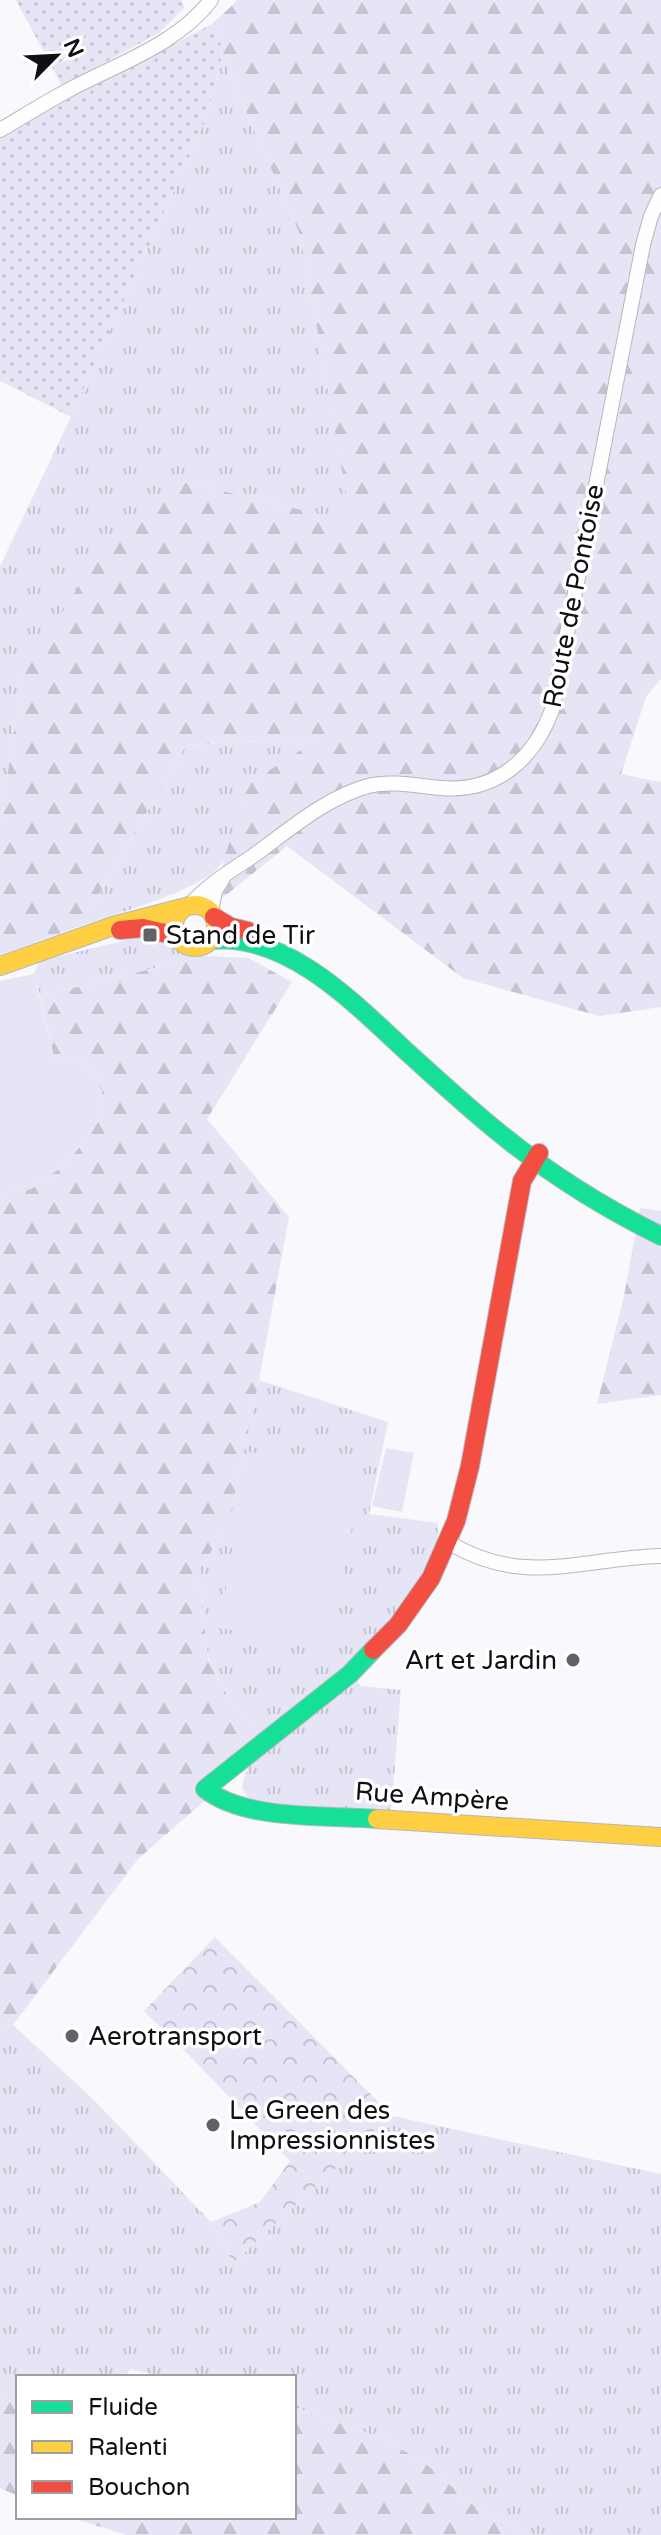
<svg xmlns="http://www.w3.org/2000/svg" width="661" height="2535" viewBox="0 0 661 2535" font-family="'Varela Round',sans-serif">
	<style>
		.grass { fill: url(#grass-tufts) }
		.forest { fill: url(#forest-firs) }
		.park { fill: url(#park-crowns) }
		.garden { fill: url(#garden-dots) }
		.pitch { fill: #e5e5f6 }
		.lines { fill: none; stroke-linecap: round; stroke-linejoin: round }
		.street-casing { stroke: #b7b7bc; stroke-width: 16 }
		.fast-casing { stroke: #b7b7bc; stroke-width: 20 }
		.slow-casing { stroke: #b7b7bc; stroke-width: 20 }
		.jam-casing { stroke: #b7b7bc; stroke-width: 20 }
		.street { stroke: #fefeff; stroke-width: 14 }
		.fast { stroke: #16e098; stroke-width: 18 }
		.slow { stroke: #ffcf43; stroke-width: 18 }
		.jam { stroke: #f24e42; stroke-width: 18 }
		.poi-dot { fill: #616166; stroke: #fff; stroke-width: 3 }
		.labels { text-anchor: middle; stroke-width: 7; stroke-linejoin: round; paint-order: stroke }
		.street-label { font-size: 26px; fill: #0f0f14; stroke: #fff }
		.poi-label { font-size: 26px; fill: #0f0f14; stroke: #fff; text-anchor: start }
	</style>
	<defs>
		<pattern id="grass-tufts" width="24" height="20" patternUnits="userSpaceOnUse" patternTransform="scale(2)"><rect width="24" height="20" fill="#e5e5f6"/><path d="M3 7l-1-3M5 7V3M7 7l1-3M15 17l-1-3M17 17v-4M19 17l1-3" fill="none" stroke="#c3c3d2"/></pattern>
		<pattern id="forest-firs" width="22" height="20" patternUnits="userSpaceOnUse" patternTransform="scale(2)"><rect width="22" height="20" fill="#e5e5f6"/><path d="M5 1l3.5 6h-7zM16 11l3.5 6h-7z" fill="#c3c3d2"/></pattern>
		<pattern id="park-crowns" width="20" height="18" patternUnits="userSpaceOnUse" patternTransform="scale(2)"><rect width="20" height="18" fill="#e5e5f6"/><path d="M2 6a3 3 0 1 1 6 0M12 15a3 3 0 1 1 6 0" fill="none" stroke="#c3c3d2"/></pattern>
		<pattern id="garden-dots" width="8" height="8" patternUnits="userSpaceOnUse" patternTransform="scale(2)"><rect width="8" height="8" fill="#e5e5f6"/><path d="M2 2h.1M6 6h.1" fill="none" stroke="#c3c3d2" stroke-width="1.8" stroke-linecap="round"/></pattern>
	</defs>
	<rect width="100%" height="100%" fill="#f8f8fd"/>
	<path class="grass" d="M 222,56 L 301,237 L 352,523 L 185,482 L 23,675 L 0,823 L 0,566 L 71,417 L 207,117 Z
		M 322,738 L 246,785 C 241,802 230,852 222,863 C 204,890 112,915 80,926 L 186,745 Z
		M 148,935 L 204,956 L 40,996 L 34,974 L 39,961 Z
		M 259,1380 L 388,1422 L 369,1514 L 438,1523 L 437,1558 L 350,1674 L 361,1686 L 401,1690 L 391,1813 L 261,1805 L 250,1800 L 242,1788 C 245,1766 257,1755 272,1741 L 231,1703 L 208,1657 L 198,1571 L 228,1526 Z
		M 13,2025 L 93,2099 L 211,2222 L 233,2263 L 392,2116 L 661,2174 L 661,2535 L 531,2535 L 483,2514 L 425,2463 L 384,2439 L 294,2407 L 294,2377 L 165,2377 L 130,2369 L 125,2377 L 18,2377 L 18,2406 L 0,2395 L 0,2027 Z"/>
	<path class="forest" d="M 238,0 L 661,0 L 661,679 L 646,697 L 621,774 L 661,782 L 661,1007 L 599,1016 L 463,978 L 287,846 L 221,899 L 227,881 L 223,863 L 246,785 L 320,738 L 186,745 L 80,926 L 0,955 L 0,823 L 23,675 L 91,566 L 140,511 L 185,482 L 351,522 L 301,237 L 222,56 L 219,31 L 212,24 Z
		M 204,956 L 248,958 L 292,982 L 207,1119 L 289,1217 L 259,1380 L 228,1526 L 198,1571 L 208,1658 L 231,1703 L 273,1741 L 138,1859 L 13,2025 L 0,2027 L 0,1193 L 31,1189 L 67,1163 L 96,1125 L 102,1091 L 89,1065 L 74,1058 L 54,1057 L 40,996 Z
		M 640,1208 L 661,1211 L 661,1395 L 597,1404 L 624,1296 Z
		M 0,2395 L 18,2406 L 18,2496 L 0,2488 Z
		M 294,2407 L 384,2439 L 425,2463 L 483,2514 L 531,2535 L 127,2535 L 68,2517 L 294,2517 Z"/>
	<path class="park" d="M 215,1937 L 392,2116 L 233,2263 L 211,2222 L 260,2202 L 290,2161 L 188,2054 L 144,2011 Z"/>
	<path class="garden" d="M 16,0 L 181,0 L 185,7 L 159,33 L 62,86 Z
		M 212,24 L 219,31 L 222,56 L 207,117 L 71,417 L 0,381 L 0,135 Z"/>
	<path class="pitch" d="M 34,974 L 54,1057 L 74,1058 L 89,1065 L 102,1091 L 96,1125 L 67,1163 L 31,1189 L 0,1193 L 0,981 Z
		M 386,1448 L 414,1453 L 402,1512 L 372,1506 Z
		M 249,1452 L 362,1472 L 330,1647 L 219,1628 Z"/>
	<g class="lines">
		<g class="street-casing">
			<path id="street" d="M 0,130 C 22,117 43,104 65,92 C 114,65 176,46 211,0
				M 190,905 C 208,884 231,871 253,856 C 289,830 325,798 368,786 C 392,780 417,786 441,788 C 496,793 534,759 552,710 L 643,245 L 651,216 L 661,195
				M 211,911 L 215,891 L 223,878
				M 448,1542 C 523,1588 581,1558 661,1556"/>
		</g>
		<g class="fast-casing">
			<path id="fast" d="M 211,940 C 288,933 354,1003 406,1051 C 436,1078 466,1106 497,1131 C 548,1173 602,1207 661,1236
				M 373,1650 L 350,1674 L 205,1789 C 246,1821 326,1815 377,1819"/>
		</g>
		<g class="slow-casing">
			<path id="slow" d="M174 926a21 21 0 1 1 42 0a21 21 0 1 1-42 0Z
				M 0,966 L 113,926 L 182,908
				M 377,1819 L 661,1837"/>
		</g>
		<g class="jam-casing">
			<path id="jam" d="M 214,917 L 231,927 L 248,931
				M 120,930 L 143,928 L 176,936
				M 373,1650 L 398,1625 L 431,1578 L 456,1521 L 470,1466 L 522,1181 L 539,1153"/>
		</g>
		<use href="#street" class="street"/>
		<use href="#fast" class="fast"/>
		<use href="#slow" class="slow"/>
		<use href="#jam" class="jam"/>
	</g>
	<g class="poi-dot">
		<rect x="142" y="927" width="16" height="16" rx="4"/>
		<circle cx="573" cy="1660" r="8"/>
		<circle cx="72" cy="2036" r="8"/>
		<circle cx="213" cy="2125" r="8"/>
	</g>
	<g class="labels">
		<g class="street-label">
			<text transform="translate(573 596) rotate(-79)" y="9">Route de Pontoise</text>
			<text transform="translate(432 1796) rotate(4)" y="9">Rue Ampère</text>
		</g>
		<g class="poi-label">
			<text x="166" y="944">Stand de Tir</text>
			<text x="557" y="1669" text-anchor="end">Art et Jardin</text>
			<text x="88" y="2045">Aerotransport</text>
			<text x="229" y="2119">Le Green des<tspan x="229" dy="30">Impressionnistes</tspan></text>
		</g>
	</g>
	<rect x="16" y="2375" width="280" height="144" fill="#ffffff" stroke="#9f9fa1" stroke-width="2"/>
	<rect x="32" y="2401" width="40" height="12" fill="#16e098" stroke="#9f9fa1" stroke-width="2"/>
	<text x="88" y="2415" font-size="24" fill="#0f0f14">Fluide</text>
	<rect x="32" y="2441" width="40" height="12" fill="#ffcf43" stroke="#9f9fa1" stroke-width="2"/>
	<text x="88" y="2455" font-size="24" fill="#0f0f14">Ralenti</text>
	<rect x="32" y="2481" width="40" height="12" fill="#f24e42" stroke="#9f9fa1" stroke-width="2"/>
	<text x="88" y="2495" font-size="24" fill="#0f0f14">Bouchon</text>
	<g transform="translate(56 56) rotate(66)" stroke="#ffffff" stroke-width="6" paint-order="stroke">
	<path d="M0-6L14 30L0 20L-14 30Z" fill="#0f0f14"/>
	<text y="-12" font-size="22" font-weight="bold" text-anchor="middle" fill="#0f0f14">N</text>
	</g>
</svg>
